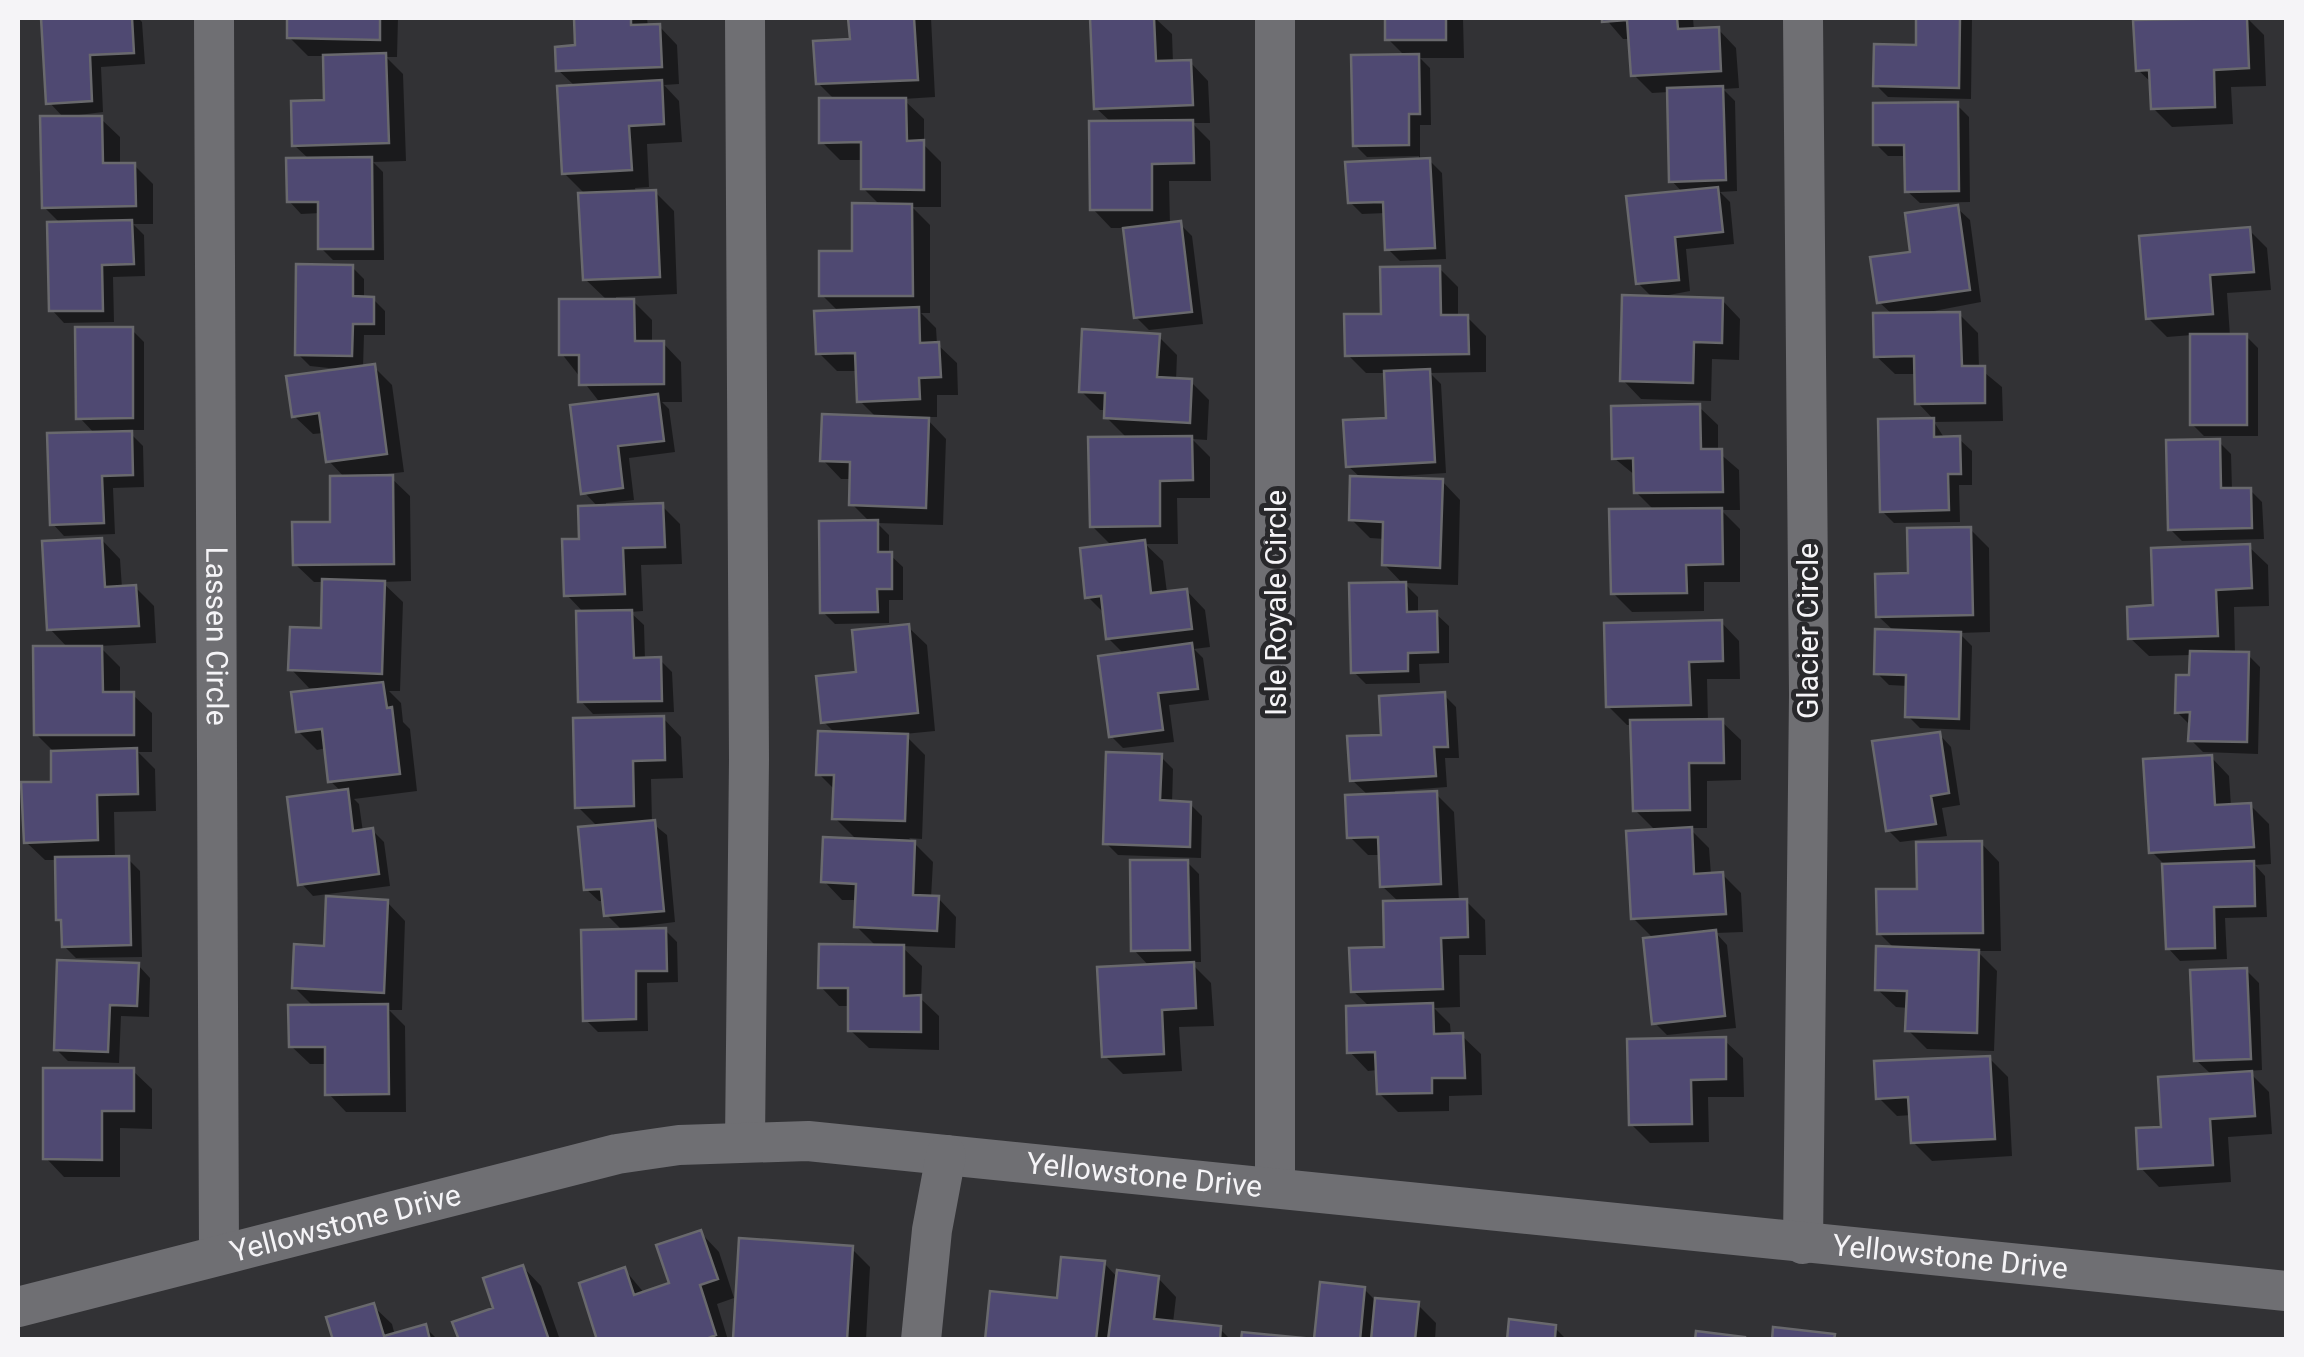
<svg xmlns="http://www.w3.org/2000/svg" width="2304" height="1357" viewBox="0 0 2304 1357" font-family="Roboto,sans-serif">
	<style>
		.shadow { fill: #0007 }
		.building { fill: #4f4972; stroke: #69696d; stroke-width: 2.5 }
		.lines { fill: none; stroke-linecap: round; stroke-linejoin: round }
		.street { stroke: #6f6f73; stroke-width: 40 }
		.labels { text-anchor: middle; stroke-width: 10; stroke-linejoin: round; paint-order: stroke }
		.street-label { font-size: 30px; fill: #f5f4f7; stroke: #28282b }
	</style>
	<rect width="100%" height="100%" fill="#323235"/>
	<path class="shadow" d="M 44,18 L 138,18 L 142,22 L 145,64 L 101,67 L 103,112 L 63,117 L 49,102 Z
		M 290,18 L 398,18 L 397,57 L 386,57 L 403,74 L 406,161 L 373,162 L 383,172 L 384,260 L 333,260 L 321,248 L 321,213 L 301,214 L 289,201 L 310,160 L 294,145 L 327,103 L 326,56 L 308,56 L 289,37 Z
		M 576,18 L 647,18 L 648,27 L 659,26 L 677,45 L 679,84 L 664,85 L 679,101 L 682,142 L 647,144 L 649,187 L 635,188 L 636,193 L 655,192 L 674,211 L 677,294 L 616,297 L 616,301 L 633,301 L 652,320 L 652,343 L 663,343 L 681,362 L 682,402 L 662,402 L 669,409 L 675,452 L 629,458 L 634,500 L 606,503 L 606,507 L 662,506 L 680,524 L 682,564 L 641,565 L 643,611 L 630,612 L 644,625 L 645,660 L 660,660 L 672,672 L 674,712 L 593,714 L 581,701 L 585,614 L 567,595 L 582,541 L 599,508 L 584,492 L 601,404 L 562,354 L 608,301 L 585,279 L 586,195 L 564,173 L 576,87 L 558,70 L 578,48 Z
		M 851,18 L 931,18 L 935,97 L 903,99 L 924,119 L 924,145 L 941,162 L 941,207 L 912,207 L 930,225 L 930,313 L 921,313 L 936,328 L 937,344 L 957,363 L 958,395 L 937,395 L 937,417 L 925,417 L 946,439 L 943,525 L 877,523 L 889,535 L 889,554 L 903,567 L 903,600 L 889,600 L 889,623 L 835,624 L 823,612 L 871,523 L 852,504 L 852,479 L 841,479 L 823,460 L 878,419 L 860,401 L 859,371 L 837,371 L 819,353 L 840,313 L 822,295 L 855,254 L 881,206 L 863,188 L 863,160 L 840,160 L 822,142 L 836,101 L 818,83 L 852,42 Z
		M 1093,18 L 1155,18 L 1172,34 L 1173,63 L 1190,62 L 1208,81 L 1210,123 L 1192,123 L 1210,141 L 1211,181 L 1169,181 L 1170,225 L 1180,224 L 1192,236 L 1203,324 L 1149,330 L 1136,317 L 1125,228 L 1111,228 L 1093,209 L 1112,123 L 1096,108 Z
		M 1388,18 L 1463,18 L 1464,58 L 1420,58 L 1430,68 L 1431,125 L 1420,125 L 1420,161 L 1430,161 L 1442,173 L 1446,259 L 1400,261 L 1388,249 L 1386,213 L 1362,214 L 1350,202 L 1419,161 L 1419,156 L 1367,157 L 1355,145 L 1405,56 L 1388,39 Z
		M 1605,18 L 1693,18 L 1694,31 L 1718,29 L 1736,48 L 1739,88 L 1723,89 L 1735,101 L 1737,191 L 1720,192 L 1730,202 L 1734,244 L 1686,249 L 1690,291 L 1653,298 L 1638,283 L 1683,193 L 1671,180 L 1669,92 L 1652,93 L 1633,74 L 1631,39 L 1623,39 Z
		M 1919,18 L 1972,18 L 1971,99 L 1888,97 L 1876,85 L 1918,47 Z
		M 2155,18 L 2267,18 L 2248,19 L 2264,35 L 2266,86 L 2231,87 L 2233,124 L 2172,127 L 2153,108 L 2152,83 L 2138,70 L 2158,21 Z
		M 1957,105 L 1969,117 L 1970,202 L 1920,203 L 1907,191 L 1907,156 L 1888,156 L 1876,144 Z
		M 101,119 L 120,137 L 120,165 L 134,165 L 153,184 L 153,224 L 133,224 L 144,235 L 145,276 L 113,277 L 114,322 L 64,323 L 52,310 L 61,224 L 44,207 Z
		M 1957,208 L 1970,220 L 1981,302 L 1913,315 L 1959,314 L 1978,333 L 1979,368 L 2002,387 L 2003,421 L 1934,422 L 1945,439 L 1959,439 L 1972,451 L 1972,485 L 1959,485 L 1960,522 L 1894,523 L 1882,511 L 1880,422 L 1935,421 L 1918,403 L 1917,374 L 1895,374 L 1876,356 L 1893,315 L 1879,302 L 1913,254 Z
		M 2249,230 L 2267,248 L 2271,290 L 2227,293 L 2230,336 L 2246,336 L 2258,348 L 2258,436 L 2204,436 L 2192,424 L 2192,335 L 2167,337 L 2148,318 Z
		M 352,267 L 364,279 L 364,299 L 373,299 L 385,311 L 385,335 L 364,335 L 363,368 L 374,367 L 392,385 L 404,472 L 387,474 L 410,496 L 411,581 L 382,582 L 403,602 L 400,691 L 389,691 L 401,703 L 403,722 L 410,729 L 417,791 L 354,799 L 359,804 L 363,832 L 372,830 L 384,842 L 390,886 L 313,896 L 301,883 L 342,792 L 330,781 L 326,748 L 317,750 L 298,731 L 322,688 L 309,688 L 291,669 L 323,631 L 325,582 L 314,582 L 295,564 L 333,524 L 346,479 L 328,460 L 324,433 L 313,434 L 294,416 L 347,370 L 310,366 L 298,354 Z
		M 1439,268 L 1458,287 L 1458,317 L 1467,317 L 1486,336 L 1486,372 L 1430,373 L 1441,384 L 1446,473 L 1400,476 L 1400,480 L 1442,481 L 1460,500 L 1458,585 L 1404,583 L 1418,597 L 1418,614 L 1436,614 L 1449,626 L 1449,663 L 1419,664 L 1420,683 L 1366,684 L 1354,672 L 1404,585 L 1384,564 L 1385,539 L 1370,538 L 1351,519 L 1361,478 L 1348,466 L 1389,420 L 1386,373 L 1366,373 L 1348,355 L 1384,316 Z
		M 1722,300 L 1740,319 L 1739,360 L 1712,359 L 1711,401 L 1641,399 L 1623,380 Z
		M 132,330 L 144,342 L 144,430 L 127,430 L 143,446 L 144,487 L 113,488 L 115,534 L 64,536 L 52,523 L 96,435 L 79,417 Z
		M 1158,336 L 1177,355 L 1176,381 L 1191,382 L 1209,400 L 1207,440 L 1192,439 L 1210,457 L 1210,498 L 1177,498 L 1178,544 L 1145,544 L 1163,561 L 1167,593 L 1187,591 L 1205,610 L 1210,647 L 1194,649 L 1203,658 L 1209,700 L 1169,705 L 1174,742 L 1123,748 L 1111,736 L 1125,655 L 1108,638 L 1105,614 L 1088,597 L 1113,547 L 1092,526 L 1128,439 L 1106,417 L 1107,410 L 1100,410 L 1081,391 Z
		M 1699,407 L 1718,425 L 1718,452 L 1739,470 L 1740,510 L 1721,510 L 1740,529 L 1740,582 L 1704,582 L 1704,611 L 1632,612 L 1613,593 L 1655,511 L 1636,492 L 1636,476 L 1614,458 Z
		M 2219,442 L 2231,454 L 2232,490 L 2250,490 L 2262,502 L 2264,539 L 2182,541 L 2170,529 Z
		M 1970,529 L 1989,548 L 1990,632 L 1959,633 L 1972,646 L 1970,730 L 1920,728 L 1908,716 L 1908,686 L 1889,685 L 1877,673 L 1895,632 L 1878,616 L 1910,575 Z
		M 102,540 L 120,559 L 122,588 L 135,587 L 154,606 L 156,643 L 99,646 L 120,667 L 120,695 L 133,695 L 152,713 L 152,752 L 138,752 L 155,769 L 156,811 L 114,812 L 115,859 L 128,859 L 140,871 L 142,957 L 76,958 L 64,946 L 64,924 L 59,919 L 58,860 L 45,860 L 26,842 L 54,784 L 53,751 L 36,734 L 69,649 L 50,629 Z
		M 2249,547 L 2268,565 L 2269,606 L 2234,607 L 2235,654 L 2248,655 L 2260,667 L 2258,754 L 2203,752 L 2191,740 L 2189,724 L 2177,712 L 2192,678 L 2192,655 L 2149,656 L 2130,638 L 2156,608 Z
		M 1721,622 L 1739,641 L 1740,679 L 1707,679 L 1708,722 L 1722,722 L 1741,740 L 1741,780 L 1707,781 L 1707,828 L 1689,828 L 1709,848 L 1711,875 L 1723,875 L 1741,893 L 1743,932 L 1716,933 L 1727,945 L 1736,1028 L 1667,1035 L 1655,1023 L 1654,939 L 1633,918 L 1657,832 L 1635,810 L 1633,725 L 1627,725 L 1608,706 Z
		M 908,627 L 927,645 L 935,731 L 904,734 L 925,755 L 922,839 L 909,838 L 933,862 L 931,898 L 938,898 L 956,917 L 955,948 L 901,946 L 922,966 L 921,999 L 939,1016 L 939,1050 L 869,1048 L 850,1030 L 851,1006 L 839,1006 L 821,987 L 877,947 L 856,926 L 858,900 L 842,900 L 824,881 L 858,841 L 835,818 L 836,791 L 819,774 L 836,734 L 824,722 L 859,674 Z
		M 1444,695 L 1456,707 L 1459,758 L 1445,758 L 1447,787 L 1395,791 L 1395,795 L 1436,794 L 1454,812 L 1459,902 L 1466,901 L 1485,920 L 1486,955 L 1459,955 L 1460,1007 L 1434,1008 L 1450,1024 L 1451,1036 L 1462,1036 L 1481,1054 L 1482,1095 L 1449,1096 L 1449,1111 L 1398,1112 L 1379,1093 L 1378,1070 L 1368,1071 L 1350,1052 L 1370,1007 L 1353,991 L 1386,950 L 1400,903 L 1382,886 L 1381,855 L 1368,855 L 1350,837 L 1369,796 L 1352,780 L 1384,737 Z
		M 663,718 L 681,737 L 683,778 L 651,779 L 652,823 L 667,835 L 675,922 L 621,929 L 607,915 L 605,901 L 599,901 L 586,889 L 599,828 L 578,807 Z
		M 1939,734 L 1951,747 L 1960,805 L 1942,808 L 1947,836 L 1900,842 L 1888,830 Z
		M 1161,757 L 1173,769 L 1172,803 L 1190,804 L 1202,816 L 1201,858 L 1118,855 L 1106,843 Z
		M 2211,757 L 2229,776 L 2231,806 L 2250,805 L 2269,824 L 2271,864 L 2255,865 L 2265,876 L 2267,917 L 2225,918 L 2227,959 L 2180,961 L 2168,948 L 2165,865 L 2152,852 Z
		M 1981,843 L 1999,862 L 2001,951 L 1977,951 L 1997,971 L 1994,1051 L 1927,1049 L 1908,1030 L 1909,1008 L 1896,1007 L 1877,989 L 1896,950 L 1879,933 L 1919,891 Z
		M 1187,862 L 1199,874 L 1201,962 L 1190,962 L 1211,983 L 1214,1026 L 1179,1027 L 1182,1071 L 1123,1074 L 1105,1056 L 1150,967 L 1134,950 Z
		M 387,902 L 405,921 L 402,1010 L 389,1010 L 405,1026 L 406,1112 L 346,1112 L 328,1093 L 328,1064 L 310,1064 L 291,1046 L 314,1007 L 294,987 L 326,949 Z
		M 665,930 L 677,942 L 678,982 L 647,983 L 648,1031 L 598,1032 L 586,1020 Z
		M 138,965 L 150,978 L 149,1017 L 121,1016 L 119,1063 L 68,1061 L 56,1049 Z
		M 2246,970 L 2259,983 L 2262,1070 L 2248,1071 L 2269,1092 L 2272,1134 L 2228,1137 L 2231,1182 L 2159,1187 L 2141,1168 L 2164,1129 L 2213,1076 L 2196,1060 Z
		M 1724,1040 L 1743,1058 L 1744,1097 L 1708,1097 L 1709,1142 L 1650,1143 L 1631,1124 Z
		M 1989,1058 L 2008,1077 L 2012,1156 L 1932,1161 L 1913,1142 L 1912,1115 L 1897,1116 L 1878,1097 Z
		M 133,1071 L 152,1089 L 152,1129 L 120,1128 L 120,1177 L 64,1177 L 46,1158 Z
		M 701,1233 L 719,1252 L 734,1298 L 717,1304 L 728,1340 L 600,1340 L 625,1270 L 645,1294 L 672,1285 Z
		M 851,1248 L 870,1267 L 866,1340 L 735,1338 Z
		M 1104,1263 L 1118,1278 L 1158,1278 L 1176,1297 L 1173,1323 L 1220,1329 L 1231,1340 L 988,1340 L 1059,1301 Z
		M 523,1267 L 541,1286 L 560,1340 L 461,1340 L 496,1310 Z
		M 1364,1289 L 1375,1300 L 1418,1305 L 1436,1323 L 1435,1340 L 1317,1340 Z
		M 373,1306 L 392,1324 L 395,1336 L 425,1327 L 438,1340 L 336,1340 Z
		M 1555,1328 L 1567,1340 L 1509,1340 Z"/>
	<path class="building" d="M 41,18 L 132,18 L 134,53 L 90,55 L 92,101 L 46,104 Z
		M 287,18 L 380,18 L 380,40 L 287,38 Z
		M 574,18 L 631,18 L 631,25 L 660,24 L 662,67 L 556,71 L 555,47 L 575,45 Z
		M 848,18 L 914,18 L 918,80 L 816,84 L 813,41 L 850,39 Z
		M 1090,18 L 1154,18 L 1156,61 L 1191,60 L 1193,105 L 1094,109 Z
		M 1385,18 L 1446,18 L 1446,40 L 1385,40 Z
		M 1602,18 L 1677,18 L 1678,29 L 1719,27 L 1721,71 L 1631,76 L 1627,20 L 1602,22 Z
		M 1916,18 L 1960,18 L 1959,88 L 1873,86 L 1874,44 L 1916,45 Z
		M 2247,18 L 2249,68 L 2214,70 L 2215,107 L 2151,109 L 2149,70 L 2136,71 L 2133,20 Z
		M 386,53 L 389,143 L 292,146 L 291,101 L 324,100 L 323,55 Z
		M 1419,54 L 1420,114 L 1409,114 L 1409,145 L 1353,146 L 1351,55 Z
		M 662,80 L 664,124 L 629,126 L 632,170 L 562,174 L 557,86 Z
		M 1723,86 L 1726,180 L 1669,182 L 1667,88 Z
		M 819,98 L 906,98 L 907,141 L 924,140 L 924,190 L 861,189 L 861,142 L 819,143 Z
		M 1958,102 L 1959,191 L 1905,192 L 1904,145 L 1873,145 L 1873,103 Z
		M 40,116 L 102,116 L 103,163 L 135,163 L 136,206 L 42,208 Z
		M 1193,120 L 1194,163 L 1152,164 L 1152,210 L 1090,210 L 1089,121 Z
		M 372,157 L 373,249 L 318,249 L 318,202 L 287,202 L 286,158 Z
		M 1430,158 L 1435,248 L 1385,250 L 1383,202 L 1348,203 L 1345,162 Z
		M 1718,187 L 1723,232 L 1675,237 L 1679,280 L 1636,284 L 1626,196 Z
		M 656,190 L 660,277 L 583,280 L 578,193 Z
		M 852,203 L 912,204 L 913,296 L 819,296 L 819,251 L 852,251 Z
		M 1958,205 L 1970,290 L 1877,303 L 1870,257 L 1910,252 L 1905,213 Z
		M 132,220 L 134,264 L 102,265 L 103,311 L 49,311 L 47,222 Z
		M 1181,221 L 1192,312 L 1134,318 L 1123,228 Z
		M 2250,227 L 2254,272 L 2210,275 L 2213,314 L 2146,319 L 2139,236 Z
		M 296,264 L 353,265 L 353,296 L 374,297 L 374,324 L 353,324 L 352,356 L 295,355 Z
		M 1440,266 L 1441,315 L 1468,315 L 1469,354 L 1345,356 L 1344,314 L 1381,314 L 1380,267 Z
		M 1622,295 L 1723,298 L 1722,343 L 1694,342 L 1693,383 L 1620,381 Z
		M 559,299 L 634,299 L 635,341 L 664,341 L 664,384 L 579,385 L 579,355 L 559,355 Z
		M 919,307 L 920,343 L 939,342 L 941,377 L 919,378 L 920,399 L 857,402 L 855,353 L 816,354 L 814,311 Z
		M 1960,312 L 1962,366 L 1985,366 L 1985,403 L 1915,404 L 1914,356 L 1874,357 L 1873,313 Z
		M 75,327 L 133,327 L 133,418 L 76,419 Z
		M 1082,329 L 1160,334 L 1157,377 L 1192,379 L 1190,423 L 1104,418 L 1105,393 L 1079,392 Z
		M 2190,334 L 2247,334 L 2247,425 L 2190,425 Z
		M 375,364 L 387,454 L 326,462 L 319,413 L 292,417 L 286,376 Z
		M 1430,369 L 1435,462 L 1346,467 L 1343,420 L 1386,418 L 1384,371 Z
		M 658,394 L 664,441 L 618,446 L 623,488 L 581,494 L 570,405 Z
		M 1700,404 L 1701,449 L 1722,449 L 1723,492 L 1634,493 L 1633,458 L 1612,459 L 1611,406 Z
		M 822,414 L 929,418 L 926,508 L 849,505 L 850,462 L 820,461 Z
		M 1934,418 L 1934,437 L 1960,436 L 1961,474 L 1948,474 L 1949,510 L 1880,512 L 1878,419 Z
		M 132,431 L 133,475 L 102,476 L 104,523 L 50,525 L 47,433 Z
		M 1192,436 L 1193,480 L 1160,481 L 1160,526 L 1090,527 L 1088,437 Z
		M 2220,439 L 2221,488 L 2251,488 L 2252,528 L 2168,530 L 2166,440 Z
		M 393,475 L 394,564 L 293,565 L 292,522 L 330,522 L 330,476 Z
		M 1350,476 L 1443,479 L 1440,568 L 1382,565 L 1383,522 L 1349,520 Z
		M 663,503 L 665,547 L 623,548 L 625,594 L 564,596 L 562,539 L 579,539 L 578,506 Z
		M 1722,508 L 1723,564 L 1686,565 L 1687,593 L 1611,594 L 1609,509 Z
		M 878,520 L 878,552 L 892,552 L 892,589 L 877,589 L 878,612 L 820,613 L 819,521 Z
		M 1971,527 L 1973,615 L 1876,617 L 1875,574 L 1908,573 L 1907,528 Z
		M 102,538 L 105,587 L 136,585 L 139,626 L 47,630 L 42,541 Z
		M 1145,540 L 1151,593 L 1187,589 L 1192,629 L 1106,639 L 1101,596 L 1085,598 L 1080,548 Z
		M 2250,544 L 2252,588 L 2216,590 L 2218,636 L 2128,639 L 2127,607 L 2153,605 L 2151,548 Z
		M 322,579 L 385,581 L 382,674 L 288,670 L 290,627 L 321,628 Z
		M 1406,582 L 1407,612 L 1437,611 L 1438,652 L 1408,653 L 1408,671 L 1351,673 L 1349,583 Z
		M 632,610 L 634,658 L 661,657 L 662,701 L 578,702 L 576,611 Z
		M 1722,620 L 1723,661 L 1689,662 L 1691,705 L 1606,707 L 1604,623 Z
		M 909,624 L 918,713 L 821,723 L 816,676 L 856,672 L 852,630 Z
		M 1875,629 L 1961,632 L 1959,719 L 1905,717 L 1906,675 L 1874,674 Z
		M 1192,643 L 1198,689 L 1158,693 L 1163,730 L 1109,737 L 1098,656 Z
		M 33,646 L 102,646 L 103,692 L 134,692 L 134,735 L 34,735 Z
		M 2190,651 L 2249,652 L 2247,742 L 2188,741 L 2190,712 L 2175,713 L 2176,675 L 2189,675 Z
		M 383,682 L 387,708 L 392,707 L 400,774 L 328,782 L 322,729 L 296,732 L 291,692 Z
		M 1445,692 L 1448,747 L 1434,747 L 1436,776 L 1350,781 L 1347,736 L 1381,735 L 1379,696 Z
		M 664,716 L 665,760 L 633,761 L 634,806 L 575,808 L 573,718 Z
		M 1723,719 L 1724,763 L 1689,763 L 1690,810 L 1633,811 L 1630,720 Z
		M 818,731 L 908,734 L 905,821 L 832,819 L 834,775 L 816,775 Z
		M 1940,732 L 1949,793 L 1931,796 L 1936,824 L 1886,831 L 1872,741 Z
		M 137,748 L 138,794 L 97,795 L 98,840 L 24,843 L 21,782 L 51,782 L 51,751 Z
		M 1106,752 L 1162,754 L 1160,800 L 1191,802 L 1190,847 L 1103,844 Z
		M 2212,755 L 2215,805 L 2251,803 L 2254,847 L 2149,853 L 2143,759 Z
		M 348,789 L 353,831 L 373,828 L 379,874 L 298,885 L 287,797 Z
		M 1437,791 L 1441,884 L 1380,887 L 1378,837 L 1347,838 L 1345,795 Z
		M 655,820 L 664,911 L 604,916 L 601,889 L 584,890 L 578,827 Z
		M 1692,827 L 1694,874 L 1723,872 L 1726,914 L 1631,919 L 1626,831 Z
		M 823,837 L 915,841 L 913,895 L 939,896 L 937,931 L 854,927 L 856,884 L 821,882 Z
		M 1982,841 L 1983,933 L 1877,934 L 1876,889 L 1917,889 L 1916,842 Z
		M 129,856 L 131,945 L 62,947 L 61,920 L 56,920 L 55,857 Z
		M 1130,860 L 1188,860 L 1190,950 L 1131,951 Z
		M 2254,861 L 2255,906 L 2214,907 L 2215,948 L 2166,949 L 2162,864 Z
		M 326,896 L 388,900 L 384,993 L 292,988 L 294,944 L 324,946 Z
		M 1467,899 L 1468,937 L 1441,938 L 1443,989 L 1351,992 L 1349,948 L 1384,947 L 1383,901 Z
		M 666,928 L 667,971 L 636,971 L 636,1019 L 583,1021 L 581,930 Z
		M 1716,930 L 1725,1016 L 1652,1024 L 1643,938 Z
		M 819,944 L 904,945 L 904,996 L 921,995 L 921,1032 L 848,1031 L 848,988 L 818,988 Z
		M 1876,946 L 1979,950 L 1977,1033 L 1905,1031 L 1907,991 L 1875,990 Z
		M 57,960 L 139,963 L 137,1006 L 110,1005 L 108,1052 L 54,1050 Z
		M 1194,962 L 1196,1008 L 1162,1010 L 1164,1054 L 1102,1057 L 1097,967 Z
		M 2247,968 L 2251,1059 L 2194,1061 L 2190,970 Z
		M 1433,1003 L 1434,1034 L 1463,1033 L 1465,1078 L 1432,1078 L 1432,1093 L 1377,1094 L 1375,1052 L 1347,1053 L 1346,1006 Z
		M 388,1004 L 389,1094 L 325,1095 L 325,1047 L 289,1047 L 288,1005 Z
		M 1726,1037 L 1726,1079 L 1691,1080 L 1692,1124 L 1629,1125 L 1627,1039 Z
		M 1990,1056 L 1995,1139 L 1911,1143 L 1908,1097 L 1876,1099 L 1874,1061 Z
		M 43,1068 L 134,1068 L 134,1111 L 102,1111 L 102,1160 L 43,1159 Z
		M 2252,1071 L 2255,1116 L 2210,1119 L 2213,1165 L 2138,1169 L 2136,1128 L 2161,1127 L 2158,1077 Z
		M 701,1230 L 718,1279 L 700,1285 L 716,1335 L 704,1340 L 597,1340 L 579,1283 L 625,1267 L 634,1295 L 669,1283 L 656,1245 Z
		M 739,1238 L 853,1246 L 847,1340 L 733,1339 Z
		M 1061,1257 L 1105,1261 L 1096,1340 L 985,1340 L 990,1291 L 1057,1298 Z
		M 523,1265 L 549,1340 L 459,1340 L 452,1322 L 493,1308 L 483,1278 Z
		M 1117,1270 L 1159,1276 L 1154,1319 L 1221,1326 L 1220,1340 L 1108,1340 Z
		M 1320,1282 L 1365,1287 L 1360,1340 L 1241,1340 L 1242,1332 L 1314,1339 Z
		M 1375,1298 L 1419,1302 L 1415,1340 L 1371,1340 Z
		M 374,1303 L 384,1336 L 426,1324 L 430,1340 L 333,1340 L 326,1317 Z
		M 1509,1319 L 1556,1325 L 1555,1338 L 1564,1340 L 1507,1340 Z
		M 1773,1327 L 1835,1334 L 1834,1340 L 1772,1340 Z
		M 1696,1331 L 1745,1337 L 1745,1340 L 1695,1340 Z"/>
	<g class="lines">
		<g class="street">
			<path id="s1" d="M 214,18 L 219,1253"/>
			<path d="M 745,18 L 749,759 L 745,1142"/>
			<path d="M 1275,18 L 1275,1188"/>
			<path d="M 1803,1244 L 1809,695 L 1803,18"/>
			<path id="s2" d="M 18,1307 L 617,1154 L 679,1145 L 808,1141 L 2286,1291"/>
			<path d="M 921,1340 L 932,1230 L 946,1155"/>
		</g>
	</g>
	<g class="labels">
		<g class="street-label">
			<text transform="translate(1276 603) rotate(-90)" y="10">Isle Royale Circle</text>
			<text transform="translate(1808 631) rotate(-90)" y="10">Glacier Circle</text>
			<text dy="10" stroke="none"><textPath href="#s1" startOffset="618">Lassen Circle</textPath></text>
			<text dy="10" stroke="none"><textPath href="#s2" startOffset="1148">Yellowstone Drive</textPath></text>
			<text dy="10" stroke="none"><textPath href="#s2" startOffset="338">Yellowstone Drive</textPath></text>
			<text dy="10" stroke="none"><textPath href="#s2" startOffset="1958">Yellowstone Drive</textPath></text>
		</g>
	</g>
	<rect width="2304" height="1357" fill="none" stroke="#f5f4f7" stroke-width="40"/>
</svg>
